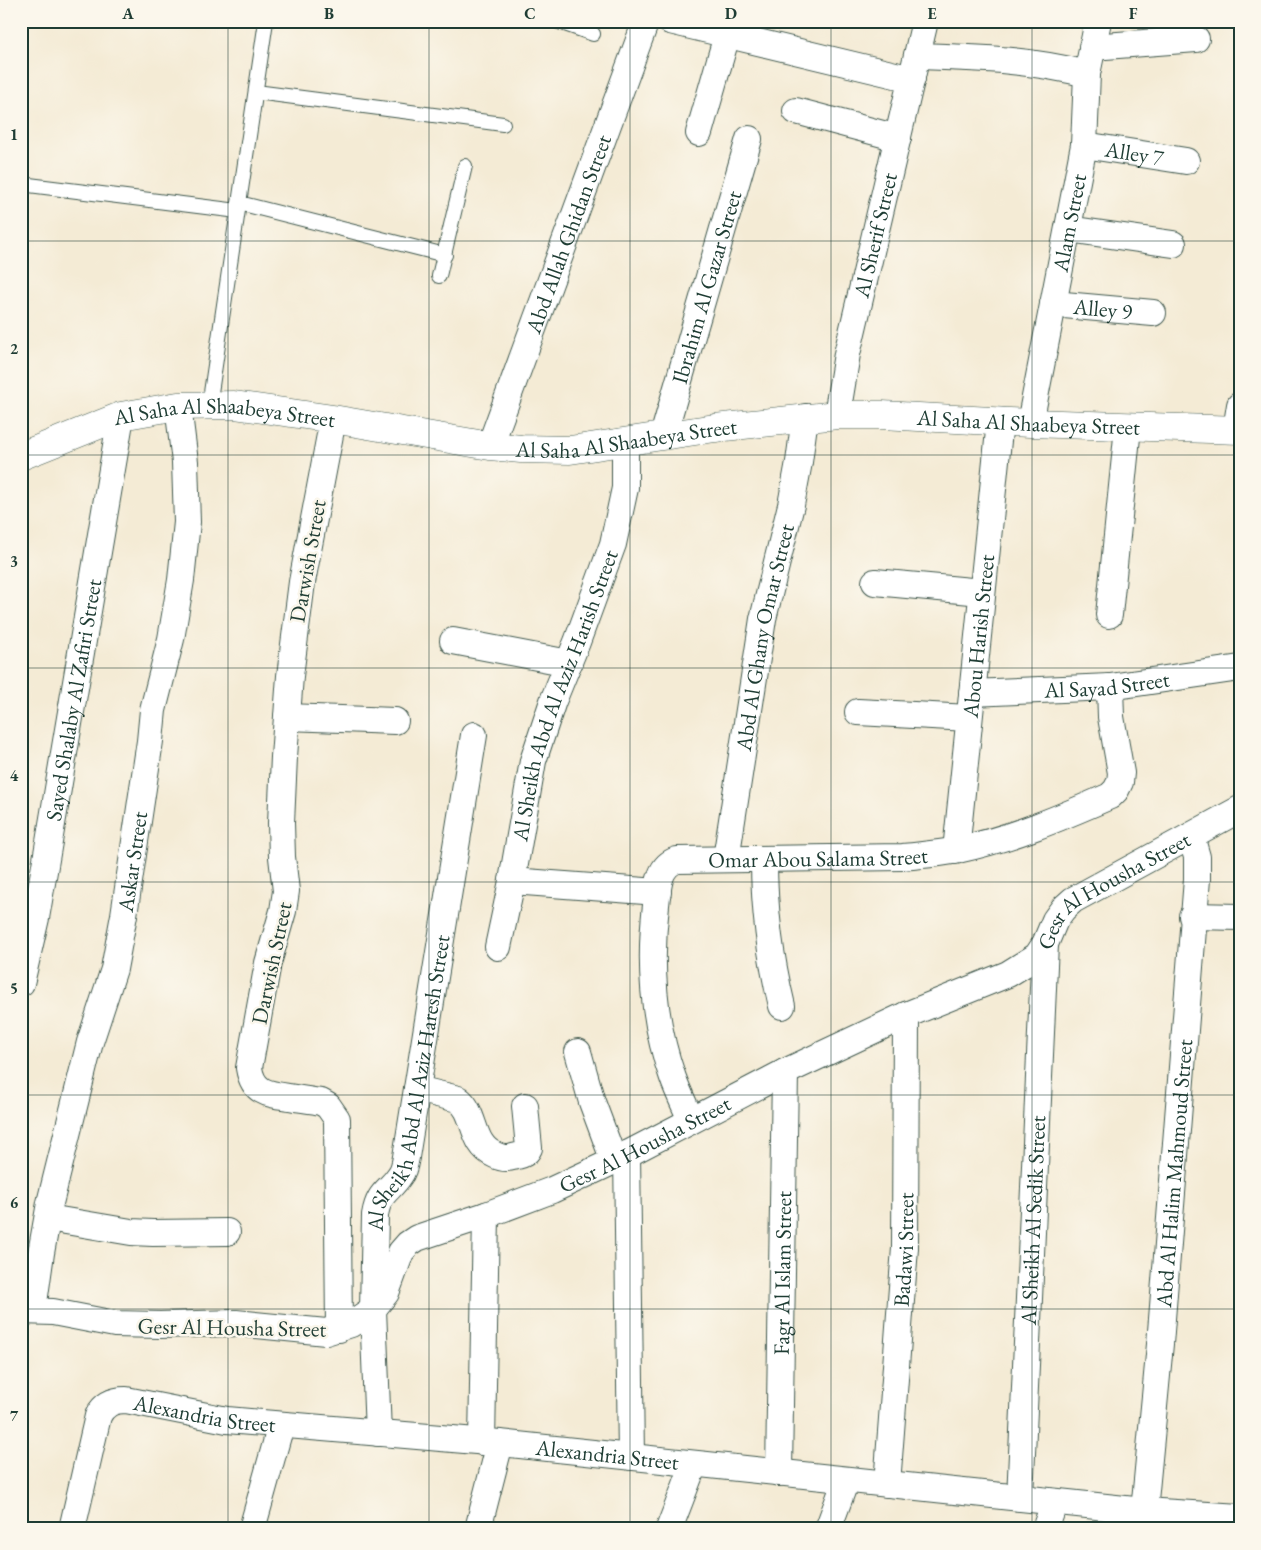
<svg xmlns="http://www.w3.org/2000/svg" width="1261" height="1550" viewBox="0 0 1261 1550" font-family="'EB Garamond',serif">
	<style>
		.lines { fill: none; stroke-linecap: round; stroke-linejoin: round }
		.lane-casing { stroke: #3f574c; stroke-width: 16 }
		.street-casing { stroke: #3f574c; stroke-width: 28 }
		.secondary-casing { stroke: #3f574c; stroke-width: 29 }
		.lane { stroke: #fff; stroke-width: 14 }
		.street { stroke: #fff; stroke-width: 26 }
		.secondary { stroke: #fff; stroke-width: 28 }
		.grid { fill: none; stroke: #1f3d34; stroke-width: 1; stroke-opacity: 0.55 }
		.labels { text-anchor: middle; stroke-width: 5; stroke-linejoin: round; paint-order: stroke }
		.street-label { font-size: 22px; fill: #1f3d34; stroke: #fbf7ec }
		.neatline { fill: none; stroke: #1f3d34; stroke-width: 2 }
		.grid-label { font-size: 16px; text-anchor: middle; font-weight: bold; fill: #1f3d34 }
	</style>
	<rect width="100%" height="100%" fill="#fbf7ec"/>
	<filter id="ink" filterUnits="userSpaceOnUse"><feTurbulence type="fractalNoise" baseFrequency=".02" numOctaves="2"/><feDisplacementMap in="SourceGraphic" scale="10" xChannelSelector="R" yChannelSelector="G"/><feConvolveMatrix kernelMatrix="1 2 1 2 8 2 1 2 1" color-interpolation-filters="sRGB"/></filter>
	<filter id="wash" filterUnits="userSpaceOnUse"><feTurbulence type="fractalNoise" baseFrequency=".0096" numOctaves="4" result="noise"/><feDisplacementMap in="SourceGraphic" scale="20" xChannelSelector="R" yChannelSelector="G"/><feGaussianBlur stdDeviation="1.12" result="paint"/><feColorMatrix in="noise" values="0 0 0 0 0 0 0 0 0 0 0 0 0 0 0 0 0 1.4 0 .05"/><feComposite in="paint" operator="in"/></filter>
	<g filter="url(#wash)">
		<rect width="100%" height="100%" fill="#f4ebd5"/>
	</g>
	<g filter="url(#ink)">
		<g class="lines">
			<g class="lane-casing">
				<path id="lane" d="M 556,21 L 593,34
					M 256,92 L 503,124
					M 21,184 L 238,211
					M 239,203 L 445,255
					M 439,276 L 465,166
					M 209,406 L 266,21"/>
			</g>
			<g class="street-casing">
				<g id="street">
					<path d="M 670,21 L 912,79"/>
					<path d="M 1092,47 L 1196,39"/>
					<path d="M 917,56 C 977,58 1028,59 1087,74"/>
					<path d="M 796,111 L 898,138"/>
					<path d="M 699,133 L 727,35"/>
					<path id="s1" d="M 1084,145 L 1186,161"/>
					<path d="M 1068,229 L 1173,244"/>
					<path id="s2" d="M 1053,304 L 1153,313"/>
					<path id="s3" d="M 837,415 L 847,354 L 925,21"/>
					<path d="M 333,419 L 302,582 L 290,676 L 284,757 L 281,823 L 282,857 L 286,891 L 283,911 L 268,963 L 249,1068 C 253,1093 268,1094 289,1097 C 300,1099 310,1100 321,1102 L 328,1106 L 337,1119 L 339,1329"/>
					<path id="s4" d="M 1030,423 L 1084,145 L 1087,74 L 1098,21"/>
					<path d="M 1236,430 L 1240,405"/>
					<path id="s5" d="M 663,436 L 749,139"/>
					<path id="s6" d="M 490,446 L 646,21"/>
					<path d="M 875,582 L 982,592"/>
					<path d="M 1109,615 L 1128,427"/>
					<path d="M 453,641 L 569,663"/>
					<path id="s7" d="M 972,693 L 1110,687 L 1240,668"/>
					<path d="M 858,712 L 969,718"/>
					<path d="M 287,717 L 395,721"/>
					<path id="s8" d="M 956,851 L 1000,421"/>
					<path id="s9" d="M 726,859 L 763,619 L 791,505 L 799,462 L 805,417"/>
					<path d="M 764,859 C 764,909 770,957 782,1006"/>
					<path d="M 512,881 L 658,892"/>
					<path d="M 1192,916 L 1240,917"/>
					<path id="s10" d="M 498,947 L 512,881 L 533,761 L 553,701 L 577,642 L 613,544 L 625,488 L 625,442"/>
					<path id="s11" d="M 21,983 L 36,918 L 50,836 L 121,416"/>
					<path d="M 578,1052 L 592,1102 L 614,1161"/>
					<path d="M 417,1089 L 458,1099 C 477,1113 470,1144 495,1155 C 501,1158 507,1159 513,1157 C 520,1155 526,1155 529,1148 L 525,1106"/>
					<path id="s12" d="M 691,1120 C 685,1106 678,1092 673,1078 C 653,1022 649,964 656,905 C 658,888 658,866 677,860 L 903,857 C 921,855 939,854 957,850 C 1010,839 1060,818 1110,796 L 1116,790 L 1120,782 L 1121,773 L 1111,717 L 1110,687"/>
					<path d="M 627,1154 L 631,1457"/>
					<path d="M 48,1218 L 131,1232 L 153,1233 L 227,1232"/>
					<path id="s13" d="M 33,1310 L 41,1253 L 50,1203 L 90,1042 L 114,969 L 124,915 L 150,741 L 153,710 L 171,639 L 181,580 L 187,522 L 185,462 L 178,406"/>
					<path id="s14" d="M 21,1311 L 53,1312 L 115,1324 L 160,1325 L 236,1323 L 326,1332 L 351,1324 L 373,1309 L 386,1293 L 401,1252 L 408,1244 L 417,1238 L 486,1215 L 552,1190 L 614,1161 L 785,1072 L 906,1015 L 1008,974 L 1037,956 L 1045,944 L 1055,920 L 1063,909 L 1073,900 L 1240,809"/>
					<path id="s15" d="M 378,1433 L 373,1309 L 375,1215 C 379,1191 389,1192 400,1175 C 404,1170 405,1163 406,1157 L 474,735"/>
					<path d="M 482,1442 L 486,1215"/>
					<path id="s16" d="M 779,1473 L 785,1072"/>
					<path id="s17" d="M 887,1484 L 905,1248 L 906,1015"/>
					<path id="s18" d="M 1020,1498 L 1045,944"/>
					<path id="s19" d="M 1144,1511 L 1160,1344 L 1197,879 L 1197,857 L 1191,836"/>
					<path id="s20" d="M 72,1529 L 98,1416 C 104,1404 113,1400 126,1400 L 227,1420 L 500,1443 L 1144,1511 L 1240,1517"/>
					<path d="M 252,1529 L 281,1425"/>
					<path d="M 478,1529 L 500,1443"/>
					<path d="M 669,1529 L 694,1464"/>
					<path d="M 828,1529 L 846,1480"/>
					<path d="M 1045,1529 L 1055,1502"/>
				</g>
			</g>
			<g class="secondary-casing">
				<g id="secondary">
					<path id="s21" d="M 21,456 L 121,416 L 178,406 L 234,405 L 333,419 L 490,446 L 521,449 L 570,450 L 715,428 L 837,415 L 882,415 L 1030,423 L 1240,430"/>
				</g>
			</g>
			<use href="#lane" class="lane"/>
			<use href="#street" class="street"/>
			<use href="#secondary" class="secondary"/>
		</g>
	</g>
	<path class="grid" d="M 228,21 L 228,1529M 429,21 L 429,1529M 630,21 L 630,1529M 831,21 L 831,1529M 1032,21 L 1032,1529M 21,241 L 1240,241M 21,455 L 1240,455M 21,668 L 1240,668M 21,882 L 1240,882M 21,1095 L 1240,1095M 21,1309 L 1240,1309"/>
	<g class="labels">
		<g class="street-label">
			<text dy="8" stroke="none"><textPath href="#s1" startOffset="51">Alley 7</textPath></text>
			<text dy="8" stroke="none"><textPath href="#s4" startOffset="204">Alam Street</textPath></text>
			<text dy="8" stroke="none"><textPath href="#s6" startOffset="226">Abd Allah Ghidan Street</textPath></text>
			<text dy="8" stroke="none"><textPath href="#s3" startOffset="184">Al Sherif Street</textPath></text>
			<text dy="8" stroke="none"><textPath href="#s5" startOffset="155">Ibrahim Al Gazar Street</textPath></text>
			<text dy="8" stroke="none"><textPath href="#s2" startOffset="50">Alley 9</textPath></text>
			<text dy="8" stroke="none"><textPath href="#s21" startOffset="212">Al Saha Al Shaabeya Street</textPath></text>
			<text dy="8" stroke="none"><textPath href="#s21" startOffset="1022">Al Saha Al Shaabeya Street</textPath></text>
			<text dy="8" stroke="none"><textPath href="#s21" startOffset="618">Al Saha Al Shaabeya Street</textPath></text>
			<text transform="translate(307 561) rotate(-80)" y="8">Darwish Street</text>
			<text dy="8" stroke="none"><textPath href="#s8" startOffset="216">Abou Harish Street</textPath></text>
			<text dy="8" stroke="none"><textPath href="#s9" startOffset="225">Abd Al Ghany Omar Street</textPath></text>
			<text dy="8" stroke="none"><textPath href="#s7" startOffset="135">Al Sayad Street</textPath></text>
			<text dy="8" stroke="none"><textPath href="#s10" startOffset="261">Al Sheikh Abd Al Aziz Harish Street</textPath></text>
			<text dy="8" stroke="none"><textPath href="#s11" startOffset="288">Sayed Shalaby Al Zafiri Street</textPath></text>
			<text dy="8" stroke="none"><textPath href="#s12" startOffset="415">Omar Abou Salama Street</textPath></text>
			<text dy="8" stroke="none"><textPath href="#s13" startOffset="460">Askar Street</textPath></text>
			<text dy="8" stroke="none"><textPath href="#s14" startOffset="1232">Gesr Al Housha Street</textPath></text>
			<text transform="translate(271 963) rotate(-78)" y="8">Darwish Street</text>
			<text dy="8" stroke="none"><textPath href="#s15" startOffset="356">Al Sheikh Abd Al Aziz Haresh Street</textPath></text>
			<text dy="8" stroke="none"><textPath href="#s14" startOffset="692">Gesr Al Housha Street</textPath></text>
			<text dy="8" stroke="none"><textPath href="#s19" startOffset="339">Abd Al Halim Mahmoud Street</textPath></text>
			<text dy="8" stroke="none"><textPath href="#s18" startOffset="278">Al Sheikh Al Sedik Street</textPath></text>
			<text dy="8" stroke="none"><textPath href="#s17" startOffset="235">Badawi Street</textPath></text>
			<text dy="8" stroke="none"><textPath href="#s16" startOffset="200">Fagr Al Islam Street</textPath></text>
			<text transform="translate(232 1327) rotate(1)" y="8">Gesr Al Housha Street</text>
			<text dy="8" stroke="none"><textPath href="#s20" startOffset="230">Alexandria Street</textPath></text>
			<text dy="8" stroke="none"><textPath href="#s20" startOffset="635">Alexandria Street</textPath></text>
		</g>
	</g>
	<rect width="1261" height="1550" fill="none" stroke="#fbf7ec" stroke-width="55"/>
	<rect x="28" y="28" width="1206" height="1494" class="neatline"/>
	<g class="grid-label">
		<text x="128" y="19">A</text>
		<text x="329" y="19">B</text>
		<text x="530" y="19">C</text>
		<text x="731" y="19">D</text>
		<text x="932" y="19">E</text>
		<text x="1133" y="19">F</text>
		<text x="14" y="140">1</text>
		<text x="14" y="354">2</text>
		<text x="14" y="567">3</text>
		<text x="14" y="781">4</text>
		<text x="14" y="994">5</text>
		<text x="14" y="1208">6</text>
		<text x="14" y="1421">7</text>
	</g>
</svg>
